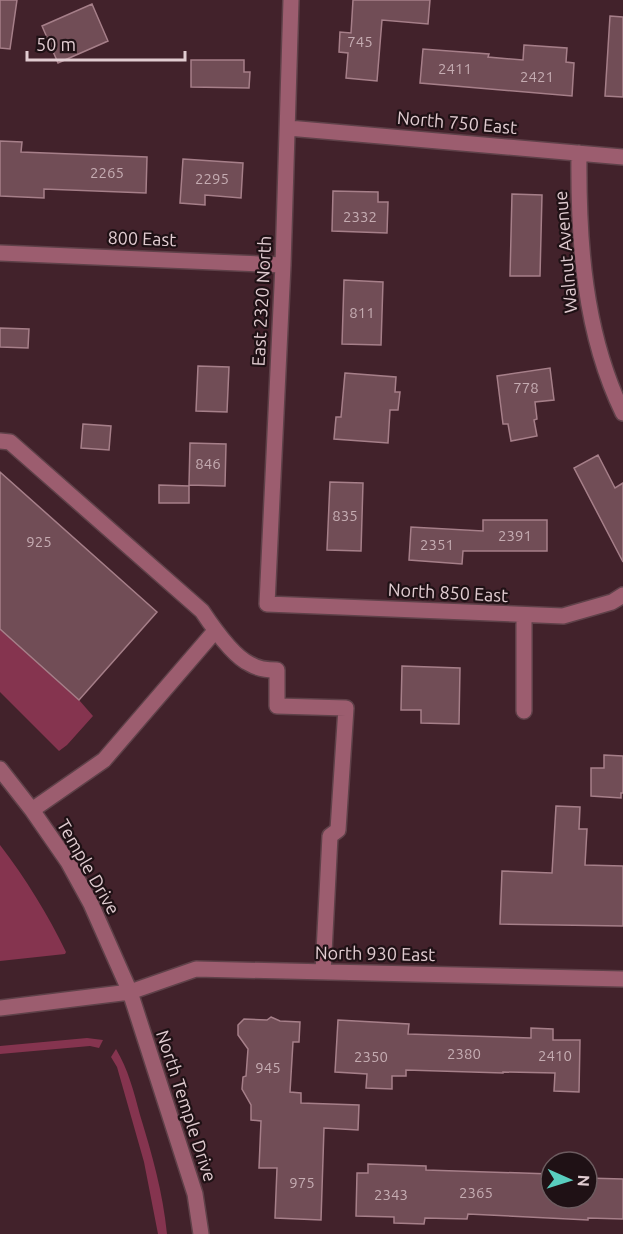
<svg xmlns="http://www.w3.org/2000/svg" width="623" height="1234" viewBox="0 0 623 1234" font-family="Ubuntu,sans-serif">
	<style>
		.green { fill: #85344f }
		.building { fill: #714d56; stroke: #a67f89; stroke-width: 1.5 }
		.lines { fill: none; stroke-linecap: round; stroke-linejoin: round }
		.minor-casing { stroke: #5f4149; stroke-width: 18 }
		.minor { stroke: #9c5d6f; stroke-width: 15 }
		.labels { text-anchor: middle; stroke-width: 4.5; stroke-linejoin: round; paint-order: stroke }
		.number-label { font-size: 15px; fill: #c5acb2 }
		.street-label { font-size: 18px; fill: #e1ccd1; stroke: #1f1115 }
	</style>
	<rect width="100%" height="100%" fill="#42222b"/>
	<path class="green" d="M 0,629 L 79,700 L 93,716 L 67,745 L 59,751 L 0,692 Z
		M 0,845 C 26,879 47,913 66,952 L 65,954 L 0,961 Z
		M 87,1038 L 103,1040 L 99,1048 L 90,1046 L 0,1054 L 0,1046 Z
		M 116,1049 C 128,1069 134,1092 140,1115 C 152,1154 163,1193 167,1234 L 158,1234 L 144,1162 L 117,1067 L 111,1057 Z"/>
	<path class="building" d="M 0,0 L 17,0 L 10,49 L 0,48 Z
		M 353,0 L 430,0 L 428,24 L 382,20 L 377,81 L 346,78 L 348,53 L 339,52 L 340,32 L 351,33 Z
		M 92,4 L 108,41 L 58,63 L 42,26 Z
		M 610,16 L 623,17 L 623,97 L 605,96 Z
		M 524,45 L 567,48 L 566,62 L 574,63 L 572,96 L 420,83 L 423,49 L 489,54 L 488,57 L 523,60 Z
		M 191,60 L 244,60 L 244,72 L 250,72 L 249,88 L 191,87 Z
		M 0,141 L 22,142 L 21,152 L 147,157 L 146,193 L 44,189 L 44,198 L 0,196 Z
		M 183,159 L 243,163 L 241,198 L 205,195 L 205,205 L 180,203 Z
		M 333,191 L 378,192 L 378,202 L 388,202 L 387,233 L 332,231 Z
		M 512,194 L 542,195 L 540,276 L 510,276 Z
		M 344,280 L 383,282 L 381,345 L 342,344 Z
		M 0,328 L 29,329 L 28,348 L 0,347 Z
		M 198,366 L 229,367 L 227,412 L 196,411 Z
		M 550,368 L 554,400 L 535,402 L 537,419 L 534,420 L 537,436 L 511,441 L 508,424 L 503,424 L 497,376 Z
		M 345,373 L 396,377 L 395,392 L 400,392 L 398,410 L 390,410 L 388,443 L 334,439 L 336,417 L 341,417 Z
		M 83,424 L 111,426 L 109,450 L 81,448 Z
		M 190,443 L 226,444 L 225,486 L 189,485 Z
		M 598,455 L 615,488 L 623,483 L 623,562 L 574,468 Z
		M 0,472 L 157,612 L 79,700 L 0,629 Z
		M 330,482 L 363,483 L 361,551 L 327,550 Z
		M 159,485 L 189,486 L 189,503 L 159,503 Z
		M 483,520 L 547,520 L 547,551 L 463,551 L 462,564 L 409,560 L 411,527 L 483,531 Z
		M 402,666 L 460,668 L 459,724 L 421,723 L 421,710 L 401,710 Z
		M 604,755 L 623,756 L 623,793 L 621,793 L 621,798 L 591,796 L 591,768 L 604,768 Z
		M 556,806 L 580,807 L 579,829 L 587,829 L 585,865 L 623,866 L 623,926 L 500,924 L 502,871 L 552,873 Z
		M 271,1017 L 280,1021 L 300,1022 L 299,1042 L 293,1042 L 290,1092 L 301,1093 L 301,1103 L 359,1105 L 358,1130 L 324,1128 L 321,1220 L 275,1218 L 277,1168 L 259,1168 L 261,1121 L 251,1120 L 251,1105 L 242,1089 L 243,1077 L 246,1076 L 248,1049 L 238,1035 L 238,1025 L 244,1019 L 267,1020 Z
		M 338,1020 L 409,1024 L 408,1034 L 531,1038 L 531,1028 L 553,1029 L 553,1040 L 580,1040 L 579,1092 L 554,1091 L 555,1073 L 503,1072 L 503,1073 L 406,1070 L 406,1076 L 392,1076 L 392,1089 L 366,1088 L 367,1074 L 335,1072 Z
		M 368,1164 L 426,1166 L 426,1170 L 551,1174 L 551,1198 L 587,1198 L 587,1178 L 623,1179 L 623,1219 L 588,1218 L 588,1220 L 468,1214 L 467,1219 L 425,1218 L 424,1224 L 394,1223 L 394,1217 L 356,1216 L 357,1173 L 368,1173 Z"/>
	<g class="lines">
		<g class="minor-casing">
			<path id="minor" d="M 291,0 L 283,265 L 267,604 L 563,616 L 612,602 L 623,595
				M 288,128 L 623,157
				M 579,153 C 578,241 584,333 623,413
				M 0,253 L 283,265
				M 0,441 L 10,442 L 202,611 C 212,626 234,657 250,664 C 258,669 268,670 277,670 L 277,706 L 346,708 L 338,830 L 330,836 L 323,972
				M 524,711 L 524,616
				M 0,769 L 32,810 L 68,862 L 91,904 L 130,992 L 195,1194 L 201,1234
				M 32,810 L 104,760 L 215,631
				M 0,1008 L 130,992 L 196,969 L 623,979"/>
		</g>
		<use href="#minor" class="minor"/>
	</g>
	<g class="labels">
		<g class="number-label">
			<text x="360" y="47">745</text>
			<text x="455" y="74">2411</text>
			<text x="537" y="82">2421</text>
			<text x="107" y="178">2265</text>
			<text x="212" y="184">2295</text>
			<text x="360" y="222">2332</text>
			<text x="362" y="318">811</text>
			<text x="526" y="393">778</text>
			<text x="208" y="469">846</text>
			<text x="345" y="521">835</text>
			<text x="515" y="541">2391</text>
			<text x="39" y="547">925</text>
			<text x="437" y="550">2351</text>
			<text x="464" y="1059">2380</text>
			<text x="555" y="1061">2410</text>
			<text x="371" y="1062">2350</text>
			<text x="268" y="1073">945</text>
			<text x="302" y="1188">975</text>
			<text x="476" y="1198">2365</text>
			<text x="391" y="1200">2343</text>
		</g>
		<g class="street-label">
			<text transform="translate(457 123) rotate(5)" y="6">North 750 East</text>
			<text transform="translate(142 239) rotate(2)" y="6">800 East</text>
			<text transform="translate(566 252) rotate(-95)" y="6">Walnut Avenue</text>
			<text transform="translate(262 301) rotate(-87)" y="6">East 2320 North</text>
			<text transform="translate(448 593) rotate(3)" y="6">North 850 East</text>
			<text transform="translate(88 867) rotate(60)" y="6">Temple Drive</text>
			<text transform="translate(375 954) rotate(1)" y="6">North 930 East</text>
			<text transform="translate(186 1106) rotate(72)" y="6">North Temple Drive</text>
		</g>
	</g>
	<g transform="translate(569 1180) rotate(93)"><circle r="28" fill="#1f1115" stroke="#6d5c60" stroke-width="1.5"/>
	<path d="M0-4.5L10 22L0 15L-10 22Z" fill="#59cebf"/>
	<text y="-9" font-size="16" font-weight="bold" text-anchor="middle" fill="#e1ccd1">N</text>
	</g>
	<path d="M27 51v9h158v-9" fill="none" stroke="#e1ccd1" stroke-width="3"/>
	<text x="36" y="51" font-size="18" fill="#e1ccd1" stroke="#1f1115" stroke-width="4.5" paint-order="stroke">50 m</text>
</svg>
